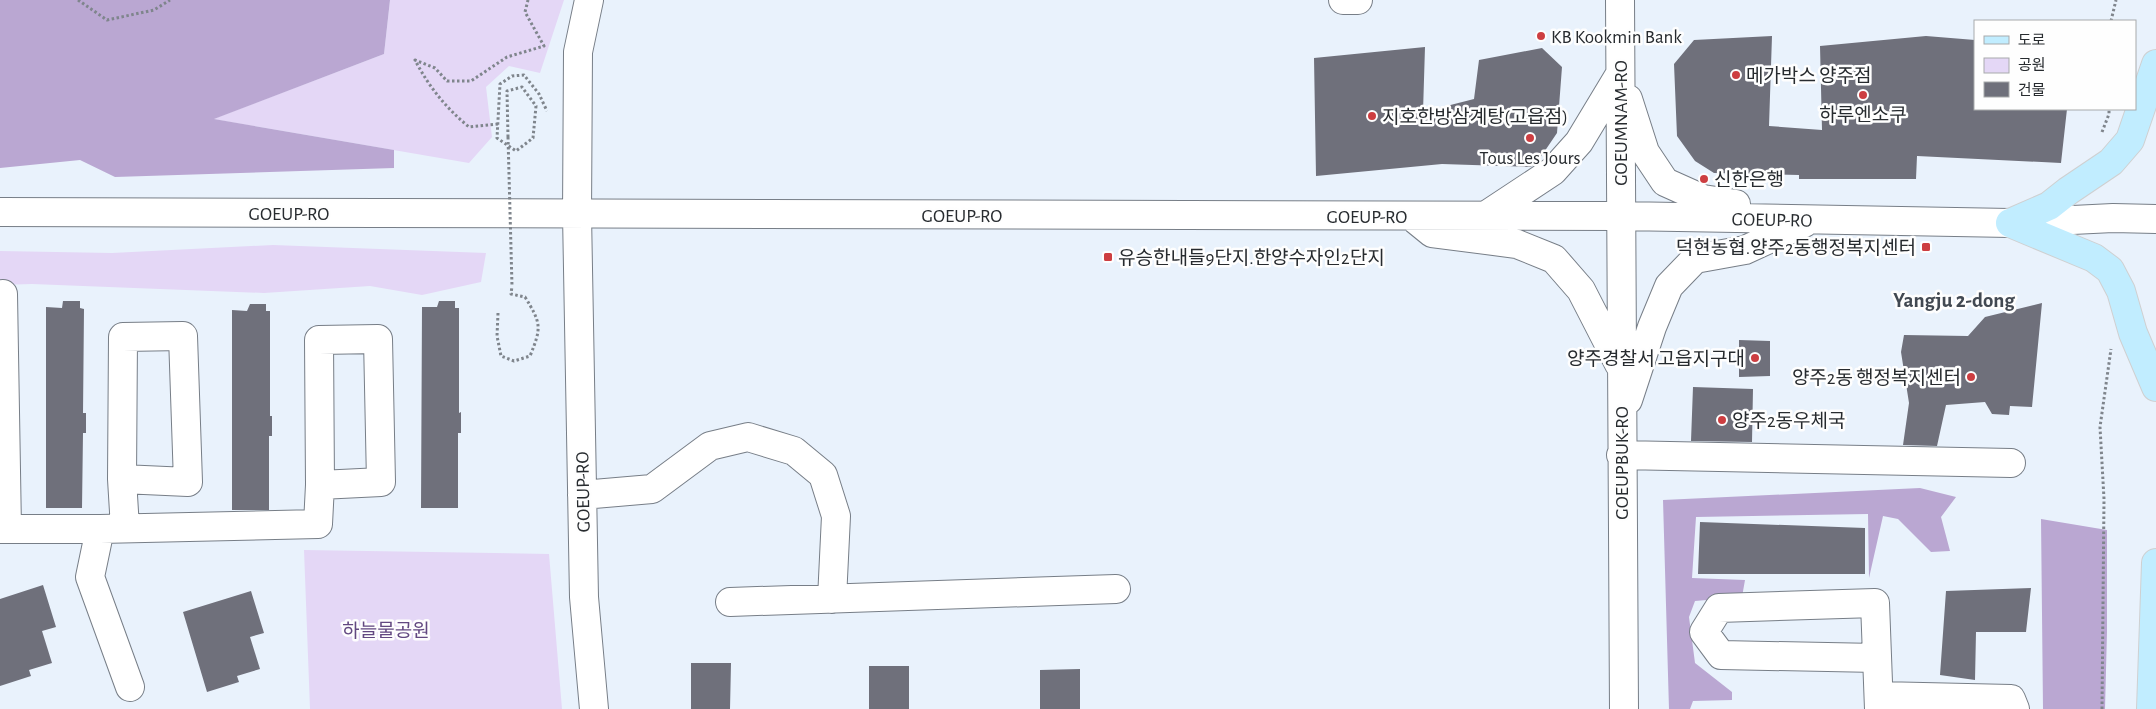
<svg xmlns="http://www.w3.org/2000/svg" width="2156" height="709" viewBox="0 0 2156 709" font-family="'Alegreya Sans','Noto Sans KR',sans-serif">
	<style>
		.green { fill: #e4d7f6 }
		.forest { fill: #baa7d2 }
		.building { fill: #6f707b }
		.lines { fill: none; stroke-linecap: round; stroke-linejoin: round }
		.minor-casing { stroke: #777e87; stroke-width: 30 }
		.major-casing { stroke: #cfd0d1; stroke-width: 30 }
		.path { stroke: #7f858c; stroke-width: 3; stroke-dasharray: 2.5 2.5; stroke-linecap: butt }
		.minor { stroke: #fff; stroke-width: 28 }
		.major { stroke: #c1edff; stroke-width: 28 }
		.path-bridge { stroke: #7f858c; stroke-width: 3; stroke-dasharray: 2.5 2.5; stroke-linecap: butt }
		.poi-dot { fill: #cd3e41; stroke: #fefefe; stroke-width: 2 }
		.labels { text-anchor: middle; stroke-width: 5; stroke-linejoin: round; paint-order: stroke }
		.poi-label { font-size: 19px; fill: #272b2f; stroke: #fefefe; text-anchor: start }
		.street-label { font-size: 19px; fill: #272b2f; stroke: #fefefe }
		.park-label { font-size: 19px; fill: #624881; stroke: #fefefe }
		.quarter-label { font-size: 21px; font-weight: bold; fill: #424952; stroke: #fefefe }
	</style>
	<rect width="100%" height="100%" fill="#e9f2fc"/>
	<path class="green" d="M 390,0 L 564,0 L 540,73 L 509,66 L 486,87 L 492,137 L 469,163 L 213,119 L 384,54 Z
		M 273,245 L 486,253 L 481,282 L 422,295 L 370,286 L 264,293 L 32,284 L 0,285 L 0,251 L 112,253 Z
		M 304,550 L 549,554 L 562,709 L 310,709 Z"/>
	<path class="forest" d="M 0,0 L 390,0 L 384,54 L 214,119 L 394,150 L 394,168 L 115,177 L 80,160 L 0,168 Z
		M 1920,488 L 1956,497 L 1941,517 L 1950,551 L 1931,552 L 1898,519 L 1883,516 L 1869,578 L 1868,514 L 1696,517 L 1692,578 L 1745,580 L 1742,597 L 1695,601 L 1689,617 L 1695,663 L 1732,692 L 1732,700 L 1693,701 L 1690,709 L 1669,709 L 1663,500 Z
		M 2041,519 L 2107,530 L 2107,632 L 2105,709 L 2043,709 Z"/>
	<path class="building" d="M 1772,36 L 1769,126 L 1822,130 L 1820,46 L 1926,36 L 1975,40 L 1975,109 L 2067,109 L 2061,163 L 1917,156 L 1916,179 L 1799,179 L 1799,175 L 1714,173 L 1695,161 L 1677,136 L 1674,64 L 1694,40 Z
		M 1425,47 L 1423,112 L 1474,99 L 1479,60 L 1542,48 L 1562,67 L 1557,133 L 1536,164 L 1530,167 L 1442,164 L 1316,176 L 1314,58 Z
		M 63,301 L 80,301 L 80,308 L 84,309 L 83,413 L 86,413 L 86,433 L 83,433 L 82,508 L 46,508 L 46,307 L 62,308 Z
		M 439,301 L 455,301 L 455,308 L 459,308 L 459,413 L 461,412 L 461,433 L 458,433 L 458,508 L 421,508 L 422,307 L 437,307 Z
		M 2042,303 L 2032,407 L 2010,406 L 2009,415 L 1992,414 L 1985,402 L 1946,405 L 1937,446 L 1903,445 L 1909,403 L 1901,352 L 1904,335 L 1968,336 L 1985,317 Z
		M 250,304 L 266,304 L 266,311 L 270,311 L 270,416 L 272,416 L 272,436 L 269,436 L 269,510 L 232,510 L 232,310 L 247,311 Z
		M 1739,340 L 1770,341 L 1770,376 L 1739,377 Z
		M 1693,387 L 1753,389 L 1752,442 L 1691,441 Z
		M 1700,522 L 1865,528 L 1865,574 L 1698,574 Z
		M 43,585 L 56,627 L 42,631 L 52,663 L 29,670 L 31,676 L 0,686 L 0,599 Z
		M 2031,588 L 2026,632 L 1976,632 L 1975,680 L 1940,675 L 1946,591 Z
		M 251,591 L 264,633 L 250,637 L 260,669 L 237,676 L 239,682 L 207,692 L 183,612 Z
		M 691,663 L 731,663 L 730,709 L 691,709 Z
		M 869,666 L 909,666 L 909,709 L 869,709 Z
		M 1080,669 L 1080,709 L 1040,709 L 1040,670 Z"/>
	<g class="lines">
		<g class="minor-casing">
			<path id="minor" d="M 589,0 L 578,52 L 577,214 L 584,597 L 594,709
				M 1343,0 L 1358,0
				M 1620,0 L 1624,709
				M 1628,99 L 1645,152 L 1665,182 L 1703,199 L 1736,204
				M 0,212 L 1620,216 L 2010,223 L 2113,218 L 2156,219
				M 1485,216 L 1553,171 L 1579,142 L 1620,74
				M 1416,220 L 1432,233 L 1517,244 L 1554,259 L 1581,290 L 1619,364
				M 3,294 L 7,529
				M 1628,400 L 1652,327 L 1669,286 L 1695,259 L 1745,250 L 1804,223
				M 1621,455 L 2011,463
				M 122,479 L 188,482 L 183,336 L 123,337 L 122,479 L 125,528
				M 582,495 L 652,489 L 710,446 L 748,437 L 794,451 L 823,475 L 836,516 L 832,599
				M 0,529 L 100,529 L 318,524 L 320,485 L 319,340 L 378,339 L 381,482 L 320,485
				M 100,529 L 90,577 L 130,687
				M 730,602 L 1116,589
				M 1877,658 L 1721,655 L 1704,632 L 1719,608 L 1875,603 L 1879,709
				M 1879,696 L 2011,699 L 2015,709"/>
		</g>
		<g class="major-casing">
			<path id="major" d="M 2010,223 L 2094,258 L 2110,270 L 2121,291 L 2133,333 L 2156,387
				M 2010,223 L 2049,206 L 2068,191 L 2111,162 L 2130,140 L 2156,64
				M 2151,709 L 2156,563"/>
		</g>
		<path class="path" d="M 78,0 L 107,20 L 154,10 L 170,0
			M 2111,21 L 2116,0
			M 498,124 L 469,127 C 446,108 429,87 415,60 L 435,68 L 447,81 L 471,81 L 507,57 L 544,46 L 525,12 L 528,0
			M 2102,132 L 2109,114 L 2109,109
			M 508,137 L 507,91 L 522,87 L 536,106 L 533,138 L 516,151 L 497,138 L 500,84 L 512,76 L 524,75 L 539,94 L 547,111
			M 498,313 L 497,336 L 501,356 L 514,361 L 530,356 C 542,327 541,323 525,297 L 511,294 L 512,286
			M 2102,709 L 2104,499 L 2100,427 L 2111,349"/>
		<use href="#minor" class="minor"/>
		<use href="#major" class="major"/>
		<path class="path-bridge" d="M 508,137 L 512,286"/>
	</g>
	<g class="poi-dot">
		<circle cx="1541" cy="36" r="5"/>
		<circle cx="1736" cy="75" r="5"/>
		<circle cx="1863" cy="95" r="5"/>
		<circle cx="1372" cy="116" r="5"/>
		<circle cx="1530" cy="138" r="5"/>
		<circle cx="1704" cy="179" r="5"/>
		<rect x="1921" y="242" width="10" height="10" rx="2.5"/>
		<rect x="1103" y="252" width="10" height="10" rx="2.5"/>
		<circle cx="1755" cy="358" r="5"/>
		<circle cx="1971" cy="377" r="5"/>
		<circle cx="1722" cy="420" r="5"/>
	</g>
	<g class="labels">
		<g class="poi-label">
			<text x="1551" y="43">KB Kookmin Bank</text>
			<text x="1746" y="82">메가박스 양주점</text>
			<text x="1863" y="121" text-anchor="middle">하루엔소쿠</text>
			<text x="1382" y="123">지호한방삼계탕(고읍점)</text>
			<text x="1530" y="164" text-anchor="middle">Tous Les Jours</text>
			<text x="1714" y="186">신한은행</text>
			<text x="1916" y="254" text-anchor="end">덕현농협.양주2동행정복지센터</text>
			<text x="1118" y="264">유승한내들9단지.한양수자인2단지</text>
			<text x="1745" y="365" text-anchor="end">양주경찰서 고읍지구대</text>
			<text x="1961" y="384" text-anchor="end">양주2동 행정복지센터</text>
			<text x="1732" y="427">양주2동우체국</text>
		</g>
		<g class="street-label">
			<text transform="translate(1620 123) rotate(-90)" y="7">GOEUMNAM-RO</text>
			<text x="289" y="220">GOEUP-RO</text>
			<text x="962" y="222">GOEUP-RO</text>
			<text x="1367" y="223">GOEUP-RO</text>
			<text transform="translate(1772 219) rotate(1)" y="7">GOEUP-RO</text>
			<text transform="translate(1621 463) rotate(-90)" y="7">GOEUPBUK-RO</text>
			<text transform="translate(582 492) rotate(-91)" y="7">GOEUP-RO</text>
		</g>
		<g class="park-label">
			<text x="386" y="637">하늘물공원</text>
		</g>
		<g class="quarter-label">
			<text x="1954" y="307">Yangju 2-dong</text>
		</g>
	</g>
	<rect x="1974" y="20" width="162" height="90" fill="#fefefe" stroke="#a8aaab"/>
	<rect x="1984" y="36" width="25" height="8" fill="#c1edff" stroke="#a8aaab"/>
	<text x="2018" y="45" font-size="15" fill="#272b2f">도로</text>
	<rect x="1984" y="58" width="25" height="15" fill="#e4d7f6" stroke="#a8aaab"/>
	<text x="2018" y="70" font-size="15" fill="#272b2f">공원</text>
	<rect x="1984" y="82" width="25" height="15" fill="#6f707b" stroke="#a8aaab"/>
	<text x="2018" y="95" font-size="15" fill="#272b2f">건물</text>
</svg>
